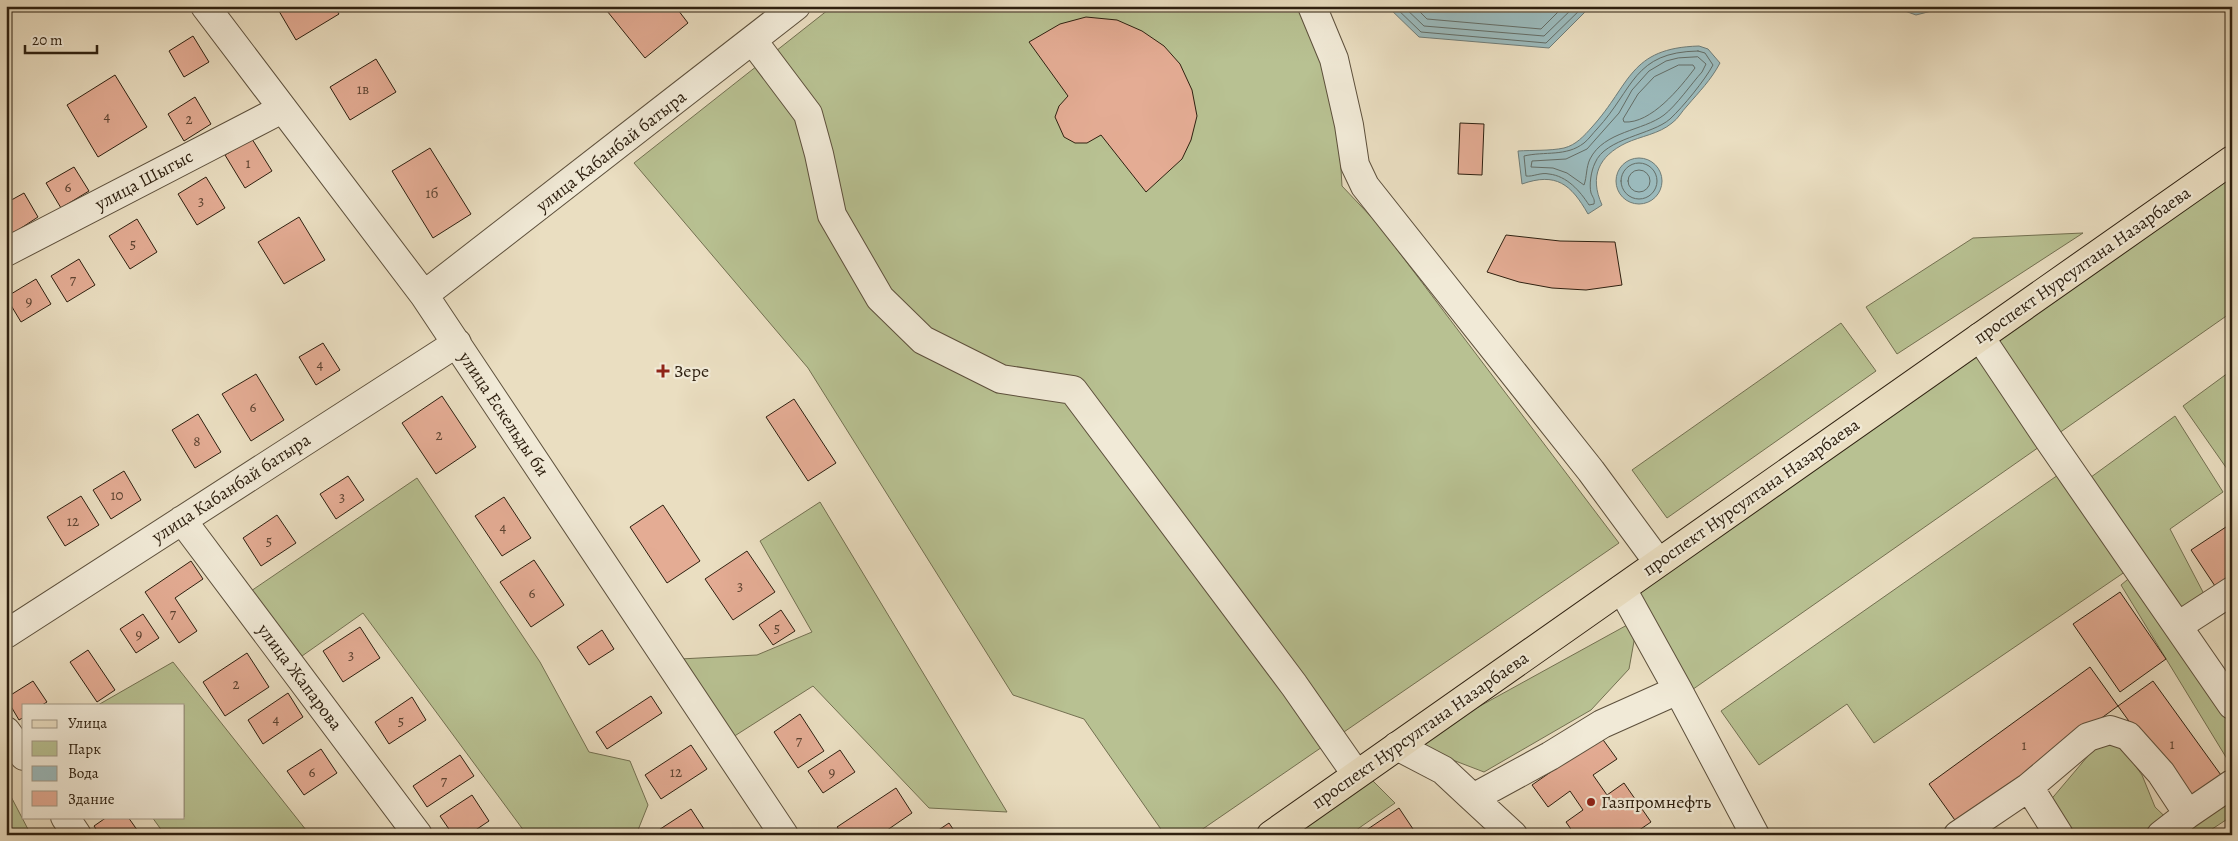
<svg xmlns="http://www.w3.org/2000/svg" width="2238" height="841" viewBox="0 0 2238 841" font-family="Alegreya,serif">
	<style>
		.green { fill: #b8c192; stroke: #737051 }
		.water { fill: #9bbabc; stroke: #6f7c77 }
		.lines { fill: none; stroke-linecap: round; stroke-linejoin: round }
		.shore { stroke: #646d66; stroke-width: 1 }
		.building { fill: #e4ac94; stroke: #2e2010 }
		.minor-casing { stroke: #5d503c; stroke-width: 30 }
		.major-casing { stroke: #2e2010; stroke-width: 30 }
		.minor { stroke: #f1ead7; stroke-width: 28 }
		.major { stroke: #eadec1; stroke-width: 28 }
		.poi-dot { fill: #8f2418; stroke: #f1ead7; stroke-width: 2 }
		.labels { text-anchor: middle; stroke-width: 4.5; stroke-linejoin: round; paint-order: stroke }
		.number-label { font-size: 15px; fill: #5c4331 }
		.street-label { font-size: 18px; fill: #2e2010; stroke: #f1ead7 }
		.poi-label { font-size: 18px; fill: #2e2010; stroke: #f1ead7; text-anchor: start }
	</style>
	<rect width="100%" height="100%" fill="#eadec1"/>
	<filter id="stains"><feTurbulence type="fractalNoise" baseFrequency=".004" numOctaves="4"/><feColorMatrix values="0 0 0 0 .2 0 0 0 0 .09 0 0 0 0 .02 0 0 0 .5 -.17"/></filter>
	<radialGradient id="worn" r=".72"><stop offset=".6" stop-color="#630" stop-opacity="0"/><stop offset="1" stop-color="#630" stop-opacity=".3"/></radialGradient>
	<path class="green" d="M 833,6 L 1297,6 L 1314,32 L 1338,118 L 1342,186 L 1377,223 L 1619,543 L 1194,835 L 1165,835 L 1084,719 L 1013,695 L 808,368 L 634,163 Z
		M 2232,160 L 2232,312 L 1689,692 L 1622,589 Z
		M 2083,233 L 1897,354 L 1866,307 L 1973,238 Z
		M 1841,323 L 1876,371 L 1667,518 L 1632,470 Z
		M 2232,370 L 2232,476 L 2183,406 Z
		M 2175,416 L 2223,492 L 2170,529 L 2204,594 L 2180,608 L 2087,480 Z
		M 2068,468 L 2135,565 L 1874,743 L 1847,704 L 1759,765 L 1721,711 Z
		M 417,478 L 540,662 L 589,752 L 630,761 L 648,805 L 636,835 L 527,835 L 363,613 L 302,656 L 251,591 Z
		M 820,502 L 1007,812 L 929,808 L 813,686 L 733,737 L 680,659 L 757,655 L 812,632 L 760,541 Z
		M 2133,575 L 2232,712 L 2232,767 L 2121,585 Z
		M 1638,619 L 1629,669 L 1591,710 L 1484,772 L 1411,744 Z
		M 173,662 L 310,835 L 165,835 L 152,817 L 184,817 L 184,705 L 98,705 Z
		M 2110,730 L 2142,775 L 2155,807 L 2180,831 L 2232,785 L 2232,816 L 2203,835 L 2059,835 L 2043,809 Z
		M 1369,777 L 1395,803 L 1349,835 L 1287,835 Z
		M 6,787 L 31,835 L 6,835 Z"/>
	<path class="water" d="M 1387,6 L 1591,6 L 1549,48 L 1419,37 Z
		M 1891,6 L 1951,6 L 1916,15 Z
		M 1699,46 L 1708,49 L 1720,63 C 1711,80 1699,92 1687,106 C 1682,111 1678,119 1672,123 C 1659,134 1641,136 1626,143 C 1599,156 1589,176 1602,205 L 1588,214 C 1571,184 1556,172 1522,184 L 1518,151 C 1532,150 1550,151 1564,148 C 1576,145 1584,136 1592,127 C 1631,84 1629,48 1699,46 Z
		M1616 181a23 23 0 1 1 46 0a23 23 0 1 1-46 0Z"/>
	<g class="lines">
		<path class="shore" d="M 1394,6 L 1421,32 L 1546,43 L 1584,6
			M 1403,6 L 1424,26 L 1544,36 L 1575,6
			M 1414,6 L 1427,19 L 1541,29 L 1564,6
			M 1698,51 L 1705,53 L 1713,65 C 1705,80 1683,107 1670,119 C 1652,135 1605,138 1595,163 C 1591,171 1589,185 1591,193 C 1593,198 1595,199 1594,204 L 1589,205 C 1580,191 1567,176 1549,174 C 1541,172 1533,177 1526,176 L 1524,156 C 1545,151 1566,157 1584,143 C 1589,139 1593,133 1597,129 C 1634,89 1633,52 1698,51 Z
			M 1698,57 L 1706,64 L 1702,72 C 1692,83 1676,106 1664,115 C 1643,131 1604,131 1590,159 C 1586,167 1587,177 1584,185 L 1567,173 L 1553,168 L 1531,167 L 1532,161 L 1566,159 L 1587,149 L 1619,113 L 1632,90 L 1649,71 L 1666,61 L 1678,58 Z
			M 1679,65 L 1693,65 L 1695,68 C 1680,88 1651,124 1624,122 L 1623,119 L 1638,94 L 1654,77 Z
			M1621 181a18 18 0 1 1 36 0a18 18 0 1 1-36 0Z
			M1628 181a11 11 0 1 1 22 0a11 11 0 1 1-22 0Z"/>
	</g>
	<path class="building" d="M 276,6 L 334,6 L 339,14 L 296,40 Z
		M 603,6 L 675,6 L 688,23 L 645,58 Z
		M 1086,17 L 1117,20 L 1142,31 L 1164,46 L 1180,64 L 1192,90 L 1197,116 L 1191,140 L 1182,159 L 1146,192 L 1101,135 L 1087,143 L 1075,143 L 1064,137 L 1055,117 L 1059,106 L 1068,96 L 1029,42 L 1060,24 Z
		M 193,36 L 209,62 L 184,77 L 169,51 Z
		M 376,59 L 396,92 L 350,120 L 330,87 Z
		M 115,75 L 147,127 L 98,157 L 67,105 Z
		M 195,97 L 211,124 L 184,141 L 168,114 Z
		M 1460,123 L 1484,124 L 1482,175 L 1458,174 Z
		M 252,139 L 272,171 L 245,188 L 225,155 Z
		M 430,148 L 471,214 L 433,238 L 392,171 Z
		M 74,167 L 89,191 L 61,208 L 46,183 Z
		M 206,177 L 225,208 L 197,225 L 178,194 Z
		M 24,193 L 38,217 L 12,234 L 6,224 L 6,203 Z
		M 299,217 L 325,260 L 284,284 L 258,242 Z
		M 137,219 L 157,252 L 130,269 L 109,236 Z
		M 1506,235 L 1560,241 L 1615,242 L 1622,285 L 1586,290 L 1552,288 L 1519,282 L 1487,272 Z
		M 79,259 L 95,285 L 67,302 L 51,276 Z
		M 36,279 L 51,304 L 21,322 L 6,297 Z
		M 323,343 L 340,370 L 316,385 L 299,357 Z
		M 256,374 L 284,420 L 251,441 L 222,394 Z
		M 442,396 L 476,447 L 436,474 L 402,423 Z
		M 794,399 L 836,463 L 808,481 L 766,417 Z
		M 198,414 L 221,452 L 195,468 L 172,430 Z
		M 124,471 L 141,500 L 111,519 L 93,490 Z
		M 348,476 L 364,500 L 336,519 L 320,494 Z
		M 81,496 L 99,525 L 65,546 L 47,517 Z
		M 504,497 L 531,538 L 502,556 L 475,516 Z
		M 663,505 L 700,561 L 667,583 L 630,527 Z
		M 277,515 L 296,543 L 261,566 L 243,538 Z
		M 2232,523 L 2232,580 L 2217,589 L 2191,550 Z
		M 747,551 L 775,592 L 733,620 L 705,579 Z
		M 534,560 L 564,605 L 531,627 L 500,582 Z
		M 191,561 L 203,579 L 175,598 L 197,631 L 179,643 L 145,592 Z
		M 2120,592 L 2166,659 L 2120,692 L 2073,624 Z
		M 781,610 L 795,631 L 773,645 L 759,625 Z
		M 143,614 L 159,638 L 136,653 L 120,629 Z
		M 360,627 L 380,658 L 343,682 L 323,651 Z
		M 602,630 L 614,649 L 589,665 L 577,647 Z
		M 88,650 L 115,690 L 97,702 L 70,662 Z
		M 247,653 L 269,687 L 225,716 L 203,682 Z
		M 2090,667 L 2118,706 L 1957,823 L 1929,784 Z
		M 33,681 L 47,702 L 42,705 L 24,705 L 24,717 L 19,720 L 6,698 Z
		M 2153,681 L 2226,782 L 2191,807 L 2118,706 Z
		M 288,693 L 303,717 L 263,744 L 248,720 Z
		M 651,696 L 662,713 L 607,749 L 596,732 Z
		M 412,697 L 426,720 L 389,744 L 375,722 Z
		M 800,714 L 824,751 L 798,768 L 774,732 Z
		M 1601,737 L 1617,759 L 1593,775 L 1607,795 L 1624,783 L 1651,822 L 1632,835 L 1575,835 L 1566,822 L 1583,810 L 1570,791 L 1548,807 L 1532,785 Z
		M 691,745 L 707,769 L 661,799 L 645,775 Z
		M 321,749 L 337,773 L 304,795 L 287,771 Z
		M 840,750 L 855,772 L 823,793 L 808,771 Z
		M 460,755 L 474,776 L 427,807 L 413,786 Z
		M 896,788 L 912,813 L 880,835 L 843,835 L 837,827 Z
		M 472,795 L 489,821 L 468,835 L 453,835 L 440,816 Z
		M 1399,808 L 1417,835 L 1359,835 Z
		M 691,809 L 704,829 L 696,835 L 651,835 Z
		M 107,817 L 128,817 L 140,834 L 100,835 L 94,826 Z
		M 949,823 L 957,835 L 931,835 Z"/>
	<g class="lines">
		<g class="minor-casing">
			<path id="minor" d="M 205,6 L 424,295 L 784,835
				M 1312,6 L 1334,59 L 1349,125 L 1355,165 L 1365,186 L 1591,471 L 1658,562
				M 753,41 L 808,114 L 819,154 L 832,215 L 880,298 L 923,340 L 1001,379 L 1073,390 L 1294,685 L 1356,774
				M 6,252 L 282,109
				M 424,295 L 796,6
				M 1980,337 L 2049,440 L 2232,705
				M 182,520 L 418,835
				M 2178,626 L 2232,591
				M 6,634 L 457,343
				M 1678,690 L 1755,835
				M 6,731 L 24,756
				M 1397,746 L 1443,770 L 1473,798 L 1550,756 L 1602,724 L 1678,690 L 1622,589
				M 2029,787 L 2059,835
				M 1473,798 L 1513,835
				M 65,817 L 77,835
				M 1958,835 L 2029,787 L 2088,737 L 2110,730 L 2128,736 L 2161,773 L 2188,814 L 2232,784
				M 2161,835 L 2188,814"/>
		</g>
		<g class="major-casing">
			<path id="major" d="M 1271,835 L 2232,160"/>
		</g>
		<use href="#minor" class="minor"/>
		<use href="#major" class="major"/>
	</g>
	<g class="poi-dot">
		<path d="M660.5 363.5h5v5h5v5h-5v5h-5v-5h-5v-5h5z"/>
		<circle cx="1591" cy="802" r="5"/>
	</g>
	<g class="labels">
		<g class="number-label">
			<text x="363" y="94">1в</text>
			<text x="107" y="121">4</text>
			<text x="189" y="124">2</text>
			<text x="248" y="168">1</text>
			<text x="68" y="192">6</text>
			<text x="432" y="198">1б</text>
			<text x="201" y="206">3</text>
			<text x="133" y="249">5</text>
			<text x="73" y="285">7</text>
			<text x="29" y="306">9</text>
			<text x="320" y="369">4</text>
			<text x="253" y="412">6</text>
			<text x="439" y="440">2</text>
			<text x="197" y="446">8</text>
			<text x="117" y="500">10</text>
			<text x="342" y="502">3</text>
			<text x="73" y="526">12</text>
			<text x="503" y="532">4</text>
			<text x="269" y="546">5</text>
			<text x="740" y="591">3</text>
			<text x="532" y="598">6</text>
			<text x="173" y="619">7</text>
			<text x="777" y="633">5</text>
			<text x="139" y="639">9</text>
			<text x="351" y="660">3</text>
			<text x="236" y="689">2</text>
			<text x="276" y="724">4</text>
			<text x="401" y="726">5</text>
			<text x="799" y="746">7</text>
			<text x="2172" y="749">1</text>
			<text x="2024" y="750">1</text>
			<text x="312" y="777">6</text>
			<text x="676" y="777">12</text>
			<text x="832" y="777">9</text>
			<text x="444" y="786">7</text>
		</g>
		<g class="street-label">
			<text transform="translate(611 151) rotate(-38)" y="6">улица Кабанбай батыра</text>
			<text transform="translate(144 180) rotate(-28)" y="6">улица Шыгыс</text>
			<text transform="translate(2082 265) rotate(-35)" y="6">проспект Нурсултана Назарбаева</text>
			<text transform="translate(504 414) rotate(56)" y="6">улица Ескельды би</text>
			<text transform="translate(231 488) rotate(-33)" y="6">улица Кабанбай батыра</text>
			<text transform="translate(1751 497) rotate(-35)" y="6">проспект Нурсултана Назарбаева</text>
			<text transform="translate(300 677) rotate(53)" y="6">улица Жапарова</text>
			<text transform="translate(1420 730) rotate(-35)" y="6">проспект Нурсултана Назарбаева</text>
		</g>
		<g class="poi-label">
			<text x="674" y="377">Зере</text>
			<text x="1601" y="808">Газпромнефть</text>
		</g>
	</g>
	<rect width="2238" height="841" fill="none" stroke="#eadec1" stroke-width="25"/>
	<rect x="8" y="8" width="2223" height="826" fill="none" stroke="#2e2010" stroke-width="2.5"/>
	<rect x="12" y="12" width="2213" height="816" fill="none" stroke="#2e2010"/>
	<rect x="22" y="704" width="162" height="115" fill="#f1ead7" stroke="#a39987"/>
	<rect x="32" y="720" width="25" height="8" fill="#eadec1" stroke="#a39987"/>
	<text x="68" y="728" font-size="15" fill="#2e2010">Улица</text>
	<rect x="32" y="741" width="25" height="15" fill="#b8c192" stroke="#a39987"/>
	<text x="68" y="754" font-size="15" fill="#2e2010">Парк</text>
	<rect x="32" y="766" width="25" height="15" fill="#9bbabc" stroke="#a39987"/>
	<text x="68" y="778" font-size="15" fill="#2e2010">Вода</text>
	<rect x="32" y="791" width="25" height="15" fill="#e4ac94" stroke="#a39987"/>
	<text x="68" y="804" font-size="15" fill="#2e2010">Здание</text>
	<path d="M25 45v8h72v-8" fill="none" stroke="#2e2010" stroke-width="2.5"/>
	<text x="32" y="45" font-size="15" fill="#2e2010" stroke="#f1ead7" stroke-width="4" paint-order="stroke">20 m</text>
	<rect width="100%" height="100%" filter="url(#stains)"/>
	<rect width="100%" height="100%" fill="url(#worn)"/>
</svg>
